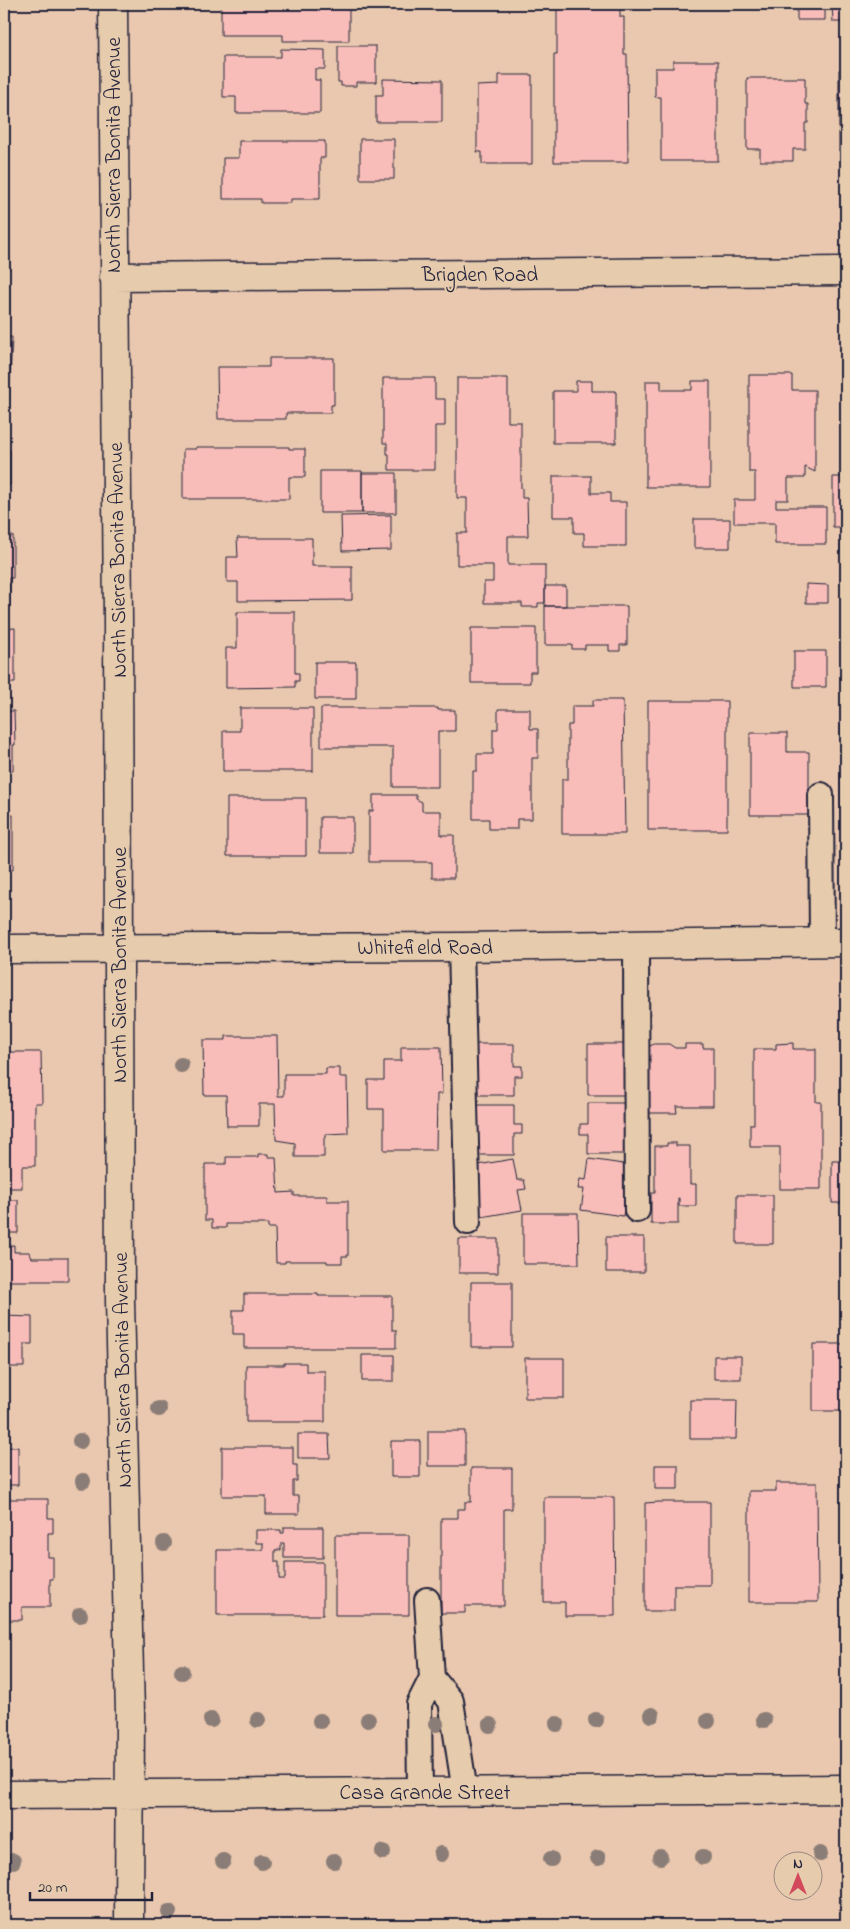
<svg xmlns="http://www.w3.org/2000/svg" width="850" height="1929" viewBox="0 0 850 1929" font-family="'Indie Flower',sans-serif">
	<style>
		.building { fill: #f9bdb9; stroke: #22223b }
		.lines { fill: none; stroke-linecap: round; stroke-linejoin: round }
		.service-casing { stroke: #22223b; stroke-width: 28 }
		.minor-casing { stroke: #22223b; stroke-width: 31 }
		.service { stroke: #e6cbad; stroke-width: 24 }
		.minor { stroke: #e6cbad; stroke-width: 28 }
		.tree { fill: #8a7c76 }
		.labels { text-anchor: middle; stroke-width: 4; stroke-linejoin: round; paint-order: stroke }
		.street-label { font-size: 21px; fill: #22223b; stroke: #e6cbad }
	</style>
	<rect width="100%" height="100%" fill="#eac8af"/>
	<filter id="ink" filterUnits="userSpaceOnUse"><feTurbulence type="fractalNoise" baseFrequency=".02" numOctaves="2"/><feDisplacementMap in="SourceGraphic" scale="10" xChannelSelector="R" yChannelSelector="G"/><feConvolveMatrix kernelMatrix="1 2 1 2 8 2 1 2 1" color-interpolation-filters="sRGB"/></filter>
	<g filter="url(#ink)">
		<path class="building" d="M 4,4 L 7,4 L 7,38 L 4,38 Z
			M 221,4 L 349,4 L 349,41 L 283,41 L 283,35 L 221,35 Z
			M 557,4 L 620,4 L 620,17 L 624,17 L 624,54 L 627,54 L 628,162 L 554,162 L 554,54 L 557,54 Z
			M 797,4 L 825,4 L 825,20 L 797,20 Z
			M 832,4 L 846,4 L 846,22 L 833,22 Z
			M 338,46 L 376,46 L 376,82 L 356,82 L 356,86 L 341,86 L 341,82 L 338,82 Z
			M 281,49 L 325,50 L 325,69 L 315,69 L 315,80 L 320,80 L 320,113 L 236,113 L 236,97 L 223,97 L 223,57 L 281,57 Z
			M 843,59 L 846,59 L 846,151 L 839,151 L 839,70 L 843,70 Z
			M 673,61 L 718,61 L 718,161 L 661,161 L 661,97 L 655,97 L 655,68 L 673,68 Z
			M 499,75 L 532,75 L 532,164 L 482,164 L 482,152 L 477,152 L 477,86 L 499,85 Z
			M 747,78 L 805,78 L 805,104 L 808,104 L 808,123 L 805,123 L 805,149 L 793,149 L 793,161 L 760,161 L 760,149 L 747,149 Z
			M 383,79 L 442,80 L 442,122 L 376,122 L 376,95 L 383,95 Z
			M 4,84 L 8,84 L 8,116 L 4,116 Z
			M 360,139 L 394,139 L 394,179 L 360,179 Z
			M 239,141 L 325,141 L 325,158 L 320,158 L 320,199 L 291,199 L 291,203 L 261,203 L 261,199 L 223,199 L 223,158 L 239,158 Z
			M 4,155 L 9,155 L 9,200 L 4,200 Z
			M 4,244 L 9,244 L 9,270 L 4,270 Z
			M 4,283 L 9,283 L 9,312 L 4,312 Z
			M 4,337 L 12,337 L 9,398 L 4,398 Z
			M 269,358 L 334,358 L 334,405 L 331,405 L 331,413 L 286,413 L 286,419 L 218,419 L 217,367 L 269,367 Z
			M 749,375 L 792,375 L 792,390 L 815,390 L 815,472 L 805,467 L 805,478 L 788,478 L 788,500 L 776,500 L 776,507 L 826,507 L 826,544 L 775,544 L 775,523 L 734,523 L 734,500 L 755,500 L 755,472 L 749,472 Z
			M 383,378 L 435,378 L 435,399 L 445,399 L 445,426 L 435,426 L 435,470 L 389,470 L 389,454 L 387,454 L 387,443 L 383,443 Z
			M 457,378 L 508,378 L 508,422 L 521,422 L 521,488 L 522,488 L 522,498 L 527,498 L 528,536 L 508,536 L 508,565 L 545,565 L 545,603 L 538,603 L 538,607 L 522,607 L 522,603 L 484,603 L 484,582 L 493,582 L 493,565 L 457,565 L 457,533 L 467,533 L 467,498 L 457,498 Z
			M 576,381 L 592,381 L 592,391 L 616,391 L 616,443 L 553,443 L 553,391 L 576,391 Z
			M 646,381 L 661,381 L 661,390 L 692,390 L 692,381 L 710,381 L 710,487 L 646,487 Z
			M 196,447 L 289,447 L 289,449 L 305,449 L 305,477 L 289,477 L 289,499 L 183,499 L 183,449 L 196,449 Z
			M 4,450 L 10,450 L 10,485 L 4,485 Z
			M 320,471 L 362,471 L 362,513 L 320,513 Z
			M 362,473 L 396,473 L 396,513 L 362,513 Z
			M 553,476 L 591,476 L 591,493 L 610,493 L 610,502 L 626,502 L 626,546 L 584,546 L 584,533 L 574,533 L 574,517 L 553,517 Z
			M 833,477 L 846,477 L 846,557 L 841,552 L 841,527 L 833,527 Z
			M 391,515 L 391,550 L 342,551 L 341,516 Z
			M 694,519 L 730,519 L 730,548 L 694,548 Z
			M 4,536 L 13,536 L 13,578 L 9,578 L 9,605 L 4,605 Z
			M 237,538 L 312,538 L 312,566 L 352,566 L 352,600 L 238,601 L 238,582 L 227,582 L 227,557 L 238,557 Z
			M 806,584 L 828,585 L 828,603 L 806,603 Z
			M 545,586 L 566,586 L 566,606 L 545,606 Z
			M 545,606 L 627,606 L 627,645 L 620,645 L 620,651 L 609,651 L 609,645 L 585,645 L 585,649 L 572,649 L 572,645 L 545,645 Z
			M 237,612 L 295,612 L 295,673 L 299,673 L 299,681 L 295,681 L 295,687 L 226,688 L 226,648 L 237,648 Z
			M 15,628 L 15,683 L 4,683 L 4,629 Z
			M 471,628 L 536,628 L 536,672 L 530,672 L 530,683 L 471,683 Z
			M 794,651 L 826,651 L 826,687 L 794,687 Z
			M 315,662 L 356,662 L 356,699 L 315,699 Z
			M 593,700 L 623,700 L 625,834 L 562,834 L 562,779 L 568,779 L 568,725 L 572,725 L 572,706 L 593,706 Z
			M 648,701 L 727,701 L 727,830 L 648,830 Z
			M 240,708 L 313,708 L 313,771 L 223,771 L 223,731 L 240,731 Z
			M 321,708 L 438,708 L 438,710 L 455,710 L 455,731 L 438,731 L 438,787 L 393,787 L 393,747 L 321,747 Z
			M 498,709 L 530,709 L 530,729 L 538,729 L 538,758 L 532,758 L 532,819 L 517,819 L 517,829 L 489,829 L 489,819 L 473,819 L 473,771 L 477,771 L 477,754 L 493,754 L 493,729 L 498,729 Z
			M 4,711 L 14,711 L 15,745 L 13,745 L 13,771 L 4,771 Z
			M 841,725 L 846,725 L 846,831 L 844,831 L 844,816 L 841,816 Z
			M 750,733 L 787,733 L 787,752 L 809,752 L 809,815 L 750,815 Z
			M 373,795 L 416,795 L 416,799 L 422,802 L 422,811 L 441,811 L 441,835 L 454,835 L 454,878 L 432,878 L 432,862 L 369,862 L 369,811 L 373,811 Z
			M 227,798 L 306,798 L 306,856 L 227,856 Z
			M 4,815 L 13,815 L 13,870 L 4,870 Z
			M 320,817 L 353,817 L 353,853 L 320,853 Z
			M 226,1036 L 277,1036 L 278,1096 L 284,1096 L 284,1074 L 326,1074 L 326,1068 L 340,1068 L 340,1077 L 347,1077 L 348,1133 L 326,1134 L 326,1138 L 324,1138 L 324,1157 L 295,1157 L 295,1143 L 276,1140 L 275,1104 L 259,1104 L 259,1126 L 227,1126 L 226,1095 L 204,1095 L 203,1040 L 226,1040 Z
			M 793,1043 L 793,1049 L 816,1049 L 816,1102 L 821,1102 L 821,1189 L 780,1189 L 780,1147 L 750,1147 L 750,1124 L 754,1124 L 754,1049 L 776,1049 L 776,1044 Z
			M 473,1044 L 514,1044 L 514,1066 L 522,1066 L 522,1076 L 514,1076 L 514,1095 L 473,1095 Z
			M 588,1044 L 628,1044 L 629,1095 L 588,1095 Z
			M 654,1044 L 669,1044 L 675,1048 L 685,1048 L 685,1044 L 703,1044 L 703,1048 L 713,1048 L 713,1106 L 676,1106 L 677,1113 L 646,1113 L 646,1048 Z
			M 401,1047 L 441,1047 L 442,1094 L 437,1094 L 436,1150 L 384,1150 L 384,1109 L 368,1109 L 368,1080 L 384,1080 L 384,1061 L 401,1061 Z
			M 4,1052 L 41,1052 L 42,1103 L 35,1103 L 35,1166 L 22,1166 L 22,1188 L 4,1188 Z
			M 588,1103 L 629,1103 L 629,1154 L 588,1154 L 588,1134 L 580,1134 L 580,1124 L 588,1124 Z
			M 473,1105 L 514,1105 L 514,1125 L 522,1125 L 522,1134 L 514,1134 L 514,1155 L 473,1155 Z
			M 667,1143 L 676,1143 L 676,1146 L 690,1146 L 690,1184 L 696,1184 L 696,1206 L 679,1206 L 679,1198 L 678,1198 L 678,1224 L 651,1224 L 651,1193 L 655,1193 L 655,1146 L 667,1146 Z
			M 258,1154 L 268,1154 L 268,1157 L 276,1157 L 278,1193 L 294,1192 L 294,1196 L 327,1196 L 327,1201 L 348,1201 L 348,1256 L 342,1256 L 342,1263 L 327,1263 L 327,1261 L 285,1261 L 285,1263 L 276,1263 L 275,1228 L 268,1228 L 268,1224 L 226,1224 L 226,1228 L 212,1228 L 212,1220 L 205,1220 L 205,1164 L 226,1164 L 226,1157 L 258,1157 Z
			M 513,1159 L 517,1180 L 524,1180 L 526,1189 L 518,1190 L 522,1210 L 481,1217 L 472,1166 Z
			M 589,1159 L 630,1165 L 623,1216 L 581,1210 L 584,1189 L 578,1189 L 580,1179 L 586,1180 Z
			M 832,1161 L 846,1161 L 846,1203 L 832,1203 Z
			M 737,1195 L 773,1195 L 773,1244 L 737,1244 Z
			M 4,1200 L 18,1200 L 18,1233 L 4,1233 Z
			M 523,1213 L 578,1213 L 579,1264 L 523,1264 Z
			M 606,1237 L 644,1237 L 644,1272 L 606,1272 Z
			M 459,1239 L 498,1239 L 498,1273 L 459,1273 Z
			M 14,1245 L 14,1252 L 29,1252 L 32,1258 L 68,1258 L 68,1281 L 4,1281 L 4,1246 Z
			M 471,1282 L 512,1282 L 512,1347 L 471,1347 Z
			M 244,1294 L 318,1294 L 318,1296 L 392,1296 L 392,1330 L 396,1330 L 396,1348 L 244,1348 L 244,1334 L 233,1334 L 233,1310 L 244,1310 Z
			M 4,1316 L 32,1317 L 32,1344 L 24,1344 L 24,1367 L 4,1367 Z
			M 813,1344 L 846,1344 L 846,1411 L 813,1411 Z
			M 362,1355 L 394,1355 L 394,1381 L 362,1381 Z
			M 714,1356 L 741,1356 L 741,1379 L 714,1379 Z
			M 525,1358 L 564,1358 L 564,1398 L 525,1398 Z
			M 284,1363 L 306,1363 L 306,1371 L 325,1371 L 325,1422 L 246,1422 L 246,1365 L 284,1365 Z
			M 690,1400 L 737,1400 L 736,1439 L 690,1439 Z
			M 428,1431 L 465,1431 L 465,1466 L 428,1466 Z
			M 298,1434 L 329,1434 L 330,1458 L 298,1458 Z
			M 391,1441 L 420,1441 L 420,1477 L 391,1477 Z
			M 4,1447 L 18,1447 L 18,1485 L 4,1485 Z
			M 222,1447 L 293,1447 L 293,1465 L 297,1465 L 297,1481 L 293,1481 L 293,1496 L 299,1496 L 299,1514 L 266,1514 L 266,1496 L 222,1496 Z
			M 655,1465 L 678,1465 L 678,1489 L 655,1489 Z
			M 471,1468 L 512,1468 L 512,1509 L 504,1509 L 504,1606 L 465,1606 L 465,1613 L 441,1613 L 441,1518 L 458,1518 L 458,1509 L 465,1509 L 465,1502 L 471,1502 Z
			M 776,1483 L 817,1483 L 818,1602 L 749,1602 L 749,1491 L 776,1491 Z
			M 544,1497 L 614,1497 L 615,1616 L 565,1616 L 565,1602 L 544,1602 Z
			M 4,1499 L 48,1499 L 48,1518 L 53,1518 L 53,1533 L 48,1533 L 48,1557 L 53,1557 L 53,1579 L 50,1579 L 50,1607 L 22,1607 L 22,1620 L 9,1620 L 9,1611 L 4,1611 Z
			M 659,1502 L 710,1502 L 710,1585 L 674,1585 L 674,1611 L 645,1611 L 645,1503 Z
			M 284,1527 L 323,1527 L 323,1558 L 284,1558 L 284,1543 L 281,1543 L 281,1550 L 275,1550 L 275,1562 L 279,1562 L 279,1579 L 285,1579 L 285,1562 L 323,1562 L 323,1615 L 217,1615 L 217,1550 L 263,1550 L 263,1543 L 256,1543 L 256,1530 L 281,1530 L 281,1533 L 284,1533 Z
			M 335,1535 L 409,1535 L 409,1615 L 335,1615 Z"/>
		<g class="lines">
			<g class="service-casing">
				<path id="service" d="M 821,795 L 822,943
					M 636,945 L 637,1210
					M 461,947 L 468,1222
					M 427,1600 L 432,1678
					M 420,1792 L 419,1704 L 432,1678 L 451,1701 L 465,1792"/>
			</g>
			<g class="minor-casing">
				<path id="minor" d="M 113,4 L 118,620 L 120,1301 L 130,1713 L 129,1925
					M 114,277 L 846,271
					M 4,949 L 461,947 L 846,942
					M 4,1795 L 846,1789"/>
			</g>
			<use href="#service" class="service"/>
			<use href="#minor" class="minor"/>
		</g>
		<g class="tree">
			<circle cx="181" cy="1065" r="8"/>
			<circle cx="159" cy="1409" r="8"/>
			<circle cx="80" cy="1441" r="8"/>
			<circle cx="83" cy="1481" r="8"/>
			<circle cx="164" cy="1543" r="8"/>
			<circle cx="80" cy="1615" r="8"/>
			<circle cx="182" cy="1672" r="8"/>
			<circle cx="652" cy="1715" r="8"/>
			<circle cx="211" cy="1720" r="8"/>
			<circle cx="258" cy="1720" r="8"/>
			<circle cx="368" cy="1720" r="8"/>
			<circle cx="596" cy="1720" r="8"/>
			<circle cx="764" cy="1720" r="8"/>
			<circle cx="320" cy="1721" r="8"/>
			<circle cx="708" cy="1721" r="8"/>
			<circle cx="436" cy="1724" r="8"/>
			<circle cx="557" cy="1724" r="8"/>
			<circle cx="490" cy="1725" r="8"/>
			<circle cx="383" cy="1852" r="8"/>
			<circle cx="441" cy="1854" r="8"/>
			<circle cx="820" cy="1854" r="8"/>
			<circle cx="660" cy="1857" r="8"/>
			<circle cx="703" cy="1857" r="8"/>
			<circle cx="598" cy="1858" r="8"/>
			<circle cx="551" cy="1859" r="8"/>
			<circle cx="13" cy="1861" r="8"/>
			<circle cx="223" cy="1861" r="8"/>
			<circle cx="334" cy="1861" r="8"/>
			<circle cx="262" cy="1862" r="8"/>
			<circle cx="169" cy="1912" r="8"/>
		</g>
	</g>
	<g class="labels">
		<g class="street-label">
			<text transform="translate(113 155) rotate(-90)" y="7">North Sierra Bonita Avenue</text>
			<text x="480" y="281">Brigden Road</text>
			<text transform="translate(117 560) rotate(-91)" y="7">North Sierra Bonita Avenue</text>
			<text x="425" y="954">Whitefield Road</text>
			<text transform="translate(119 965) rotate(-90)" y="7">North Sierra Bonita Avenue</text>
			<text transform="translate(122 1370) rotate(-91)" y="7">North Sierra Bonita Avenue</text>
			<text x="425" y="1799">Casa Grande Street</text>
		</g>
	</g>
	<rect width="850" height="1929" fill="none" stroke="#e6cbad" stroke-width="20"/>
	<rect x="10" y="10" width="830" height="1909" fill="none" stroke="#22223b" stroke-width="2" filter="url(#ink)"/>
	<g transform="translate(798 1876)"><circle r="24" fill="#e6cbad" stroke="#98877f"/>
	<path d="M0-4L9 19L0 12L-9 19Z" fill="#d1495b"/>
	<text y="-8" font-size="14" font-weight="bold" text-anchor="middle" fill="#22223b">N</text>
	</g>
	<path d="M30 1892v8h122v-8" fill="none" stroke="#22223b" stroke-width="2.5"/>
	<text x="38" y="1892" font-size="15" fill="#22223b" stroke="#e6cbad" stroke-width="4" paint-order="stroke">20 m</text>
</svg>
